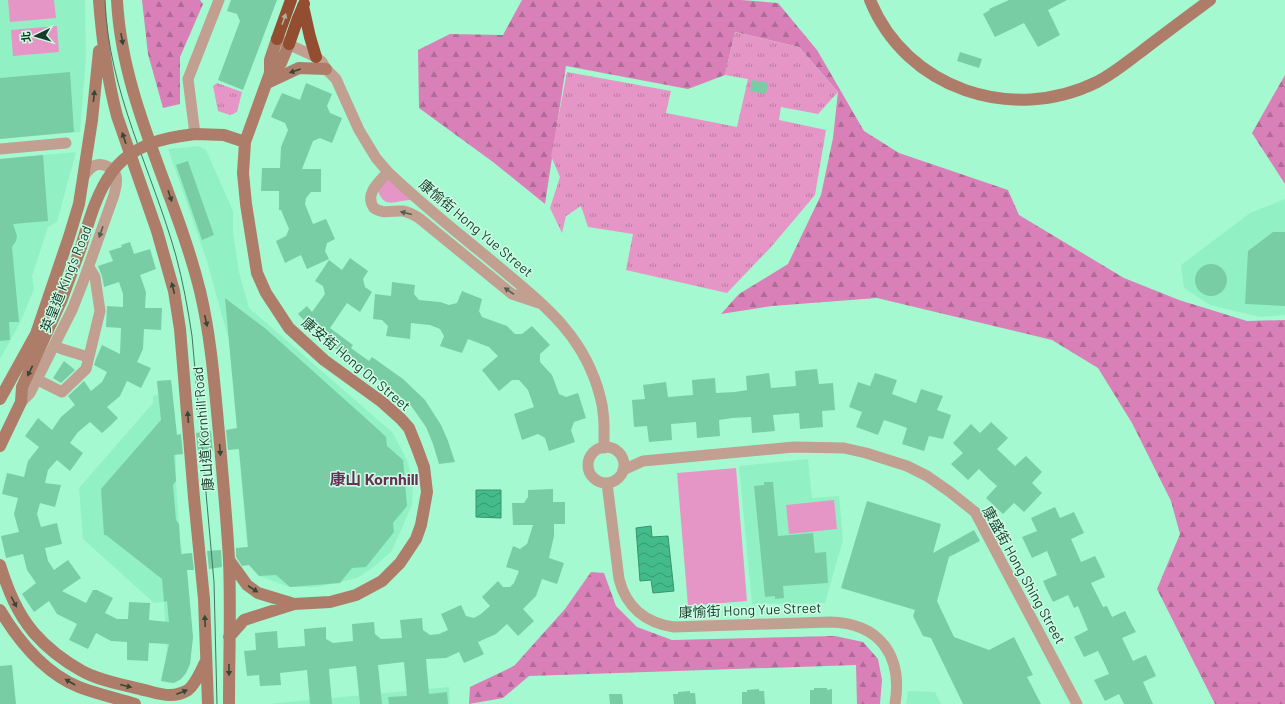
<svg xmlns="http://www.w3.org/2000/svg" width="1285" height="704" viewBox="0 0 1285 704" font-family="Barlow,'Noto Sans TC',sans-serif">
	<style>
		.built { fill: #92f1c4 }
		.green { fill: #e596c6 }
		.forest { fill: url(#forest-firs) }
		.park { fill: url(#park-tufts) }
		.water { fill: url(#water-waves); stroke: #36956e }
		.building { fill: #78cda5 }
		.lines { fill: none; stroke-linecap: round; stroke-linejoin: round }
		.street { stroke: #c19f91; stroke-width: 11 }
		.secondary { stroke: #ae7d69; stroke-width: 12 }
		.highway { stroke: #934e32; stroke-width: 12 }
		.tram { stroke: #43765f; stroke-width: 1 }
		.secondary-bridge { stroke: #ae7d69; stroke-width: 12 }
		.oneway { fill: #b3af94 }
		.oneway2 { fill: #354837 }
		.oneway3 { fill: #525e4f }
		.labels { text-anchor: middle; stroke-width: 3; stroke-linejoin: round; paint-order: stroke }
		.street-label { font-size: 14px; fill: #173b2b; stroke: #cdfee5 }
		.quarter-label { font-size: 16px; font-weight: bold; fill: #6b2f56; stroke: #cdfee5 }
	</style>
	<defs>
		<pattern id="forest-firs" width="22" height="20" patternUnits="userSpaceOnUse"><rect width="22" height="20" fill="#d980b8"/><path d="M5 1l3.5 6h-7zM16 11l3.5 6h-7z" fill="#af6a96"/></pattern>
		<pattern id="park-tufts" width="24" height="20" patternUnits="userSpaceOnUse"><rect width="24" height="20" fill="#e596c6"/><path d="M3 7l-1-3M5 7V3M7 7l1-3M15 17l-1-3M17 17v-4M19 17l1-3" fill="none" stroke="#b97ca1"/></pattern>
		<pattern id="water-waves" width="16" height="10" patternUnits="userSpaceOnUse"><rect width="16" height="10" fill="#43bb8a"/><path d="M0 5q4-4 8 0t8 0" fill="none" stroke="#379971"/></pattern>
	</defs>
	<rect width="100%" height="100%" fill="#a4f9d0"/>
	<path class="built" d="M 0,0 L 85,0 L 86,56 L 80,132 L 0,139 Z
		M 199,146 L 206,150 L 233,211 L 233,232 L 239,272 L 249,308 L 393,433 L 407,460 L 413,482 L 412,505 L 401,530 L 391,552 L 371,569 L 357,578 L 318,587 L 290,587 L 259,576 L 249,565 L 229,341 L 207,261 L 168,149 Z
		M 76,152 L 57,222 L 48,227 L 32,276 L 34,289 L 20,323 L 0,359 L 0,159 Z
		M 1285,199 L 1285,315 L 1260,317 L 1210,305 L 1184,288 L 1181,265 L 1250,213 Z
		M 171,380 L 176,431 L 176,481 L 180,541 L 187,574 L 193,637 L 190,664 L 186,673 L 181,679 L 174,683 L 169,683 L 161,681 L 167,652 L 164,602 L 154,603 L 83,539 L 79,488 L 153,403 L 153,396 L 158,395 L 157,381 Z
		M 808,459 L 812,498 L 839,496 L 843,540 L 825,603 L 752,604 L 739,466 Z
		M 449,687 L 450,704 L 268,704 Z
		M 908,691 L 935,692 L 941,704 L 906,704 Z"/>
	<path class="green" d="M 8,0 L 54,0 L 56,18 L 10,22 Z
		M 57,26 L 59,52 L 13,56 L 11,30 Z
		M 385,175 L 412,200 C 398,199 385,211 378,191 Z
		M 736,468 L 747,601 L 688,606 L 677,473 Z
		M 834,500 L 837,529 L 789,534 L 786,505 Z"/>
	<path class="forest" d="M 142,0 L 200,0 L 203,4 L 180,57 L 180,104 L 163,108 L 148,54 Z
		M 522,0 L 741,0 L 778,3 L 817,50 L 864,131 L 899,153 L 1008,190 L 1019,215 L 1124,278 L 1179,300 L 1247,321 L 1285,320 L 1285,704 L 1215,704 L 1157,589 L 1180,534 L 1171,501 L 1132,423 L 1098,368 L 1052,340 L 877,298 L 772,306 L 721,314 L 739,294 L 788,264 L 821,195 L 833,138 L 838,92 L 799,47 L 735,32 L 725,75 L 688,89 L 566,66 L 545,204 L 493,162 L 419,108 L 418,50 L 450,34 L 503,35 Z
		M 1285,75 L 1285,184 L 1252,133 Z
		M 591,572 L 604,573 L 616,606 L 637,627 L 672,640 L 835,636 L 863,642 L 878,659 L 882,680 L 880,704 L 857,704 L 856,665 L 529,676 L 503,698 L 469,704 L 470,687 L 514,666 L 565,609 Z"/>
	<path class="park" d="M 735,32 L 799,47 L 838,92 L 818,114 L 781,107 L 779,120 L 826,130 L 815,195 L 771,247 L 727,293 L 626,270 L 633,234 L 588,227 L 581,206 L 566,216 L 562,233 L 550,208 L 560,177 L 551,156 L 567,72 L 671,91 L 666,113 L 737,127 L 748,79 L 725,75 Z
		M 217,83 L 242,92 L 237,112 L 230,115 L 218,111 L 213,86 Z"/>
	<path class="water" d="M 476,490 L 501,490 L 501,518 L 476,517 Z
		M 651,526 L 652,537 L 668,536 L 674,591 L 653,593 L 651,580 L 640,581 L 636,528 Z"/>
	<path class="building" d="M 231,0 L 277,0 L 243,90 L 218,80 L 240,21 L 237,14 L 227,11 Z
		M 1009,0 L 1067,0 L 1048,10 L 1060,35 L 1038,47 L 1024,23 L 995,37 L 983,14 L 990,10 L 989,9 Z
		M 960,52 L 982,59 L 979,68 L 957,61 Z
		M 70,72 L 74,132 L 0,139 L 0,78 Z
		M 752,80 L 768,83 L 766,94 L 750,91 Z
		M 306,83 L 332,94 L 327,106 L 330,113 L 342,118 L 332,143 L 320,138 L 313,141 L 302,169 L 321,169 L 321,192 L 311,192 L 306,198 L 305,204 L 313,224 L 326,219 L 335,239 L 327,243 L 325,251 L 329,259 L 307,269 L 301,255 L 285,263 L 276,241 L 286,236 L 289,229 L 281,210 L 279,210 L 279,191 L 261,191 L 262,168 L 280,168 L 281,147 L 288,130 L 285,123 L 271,117 L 282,93 L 300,100 Z
		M 43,155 L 48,221 L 13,224 L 17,236 L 16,241 L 12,247 L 19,322 L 9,322 L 10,340 L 0,341 L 0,159 Z
		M 188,161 L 214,235 L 202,240 L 176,165 Z
		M 1273,232 L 1285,232 L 1285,306 L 1245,304 L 1248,251 Z
		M 130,242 L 134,254 L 150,249 L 156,269 L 140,275 L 146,292 L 145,308 L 162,308 L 161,330 L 144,329 L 143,349 L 137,362 L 151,368 L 141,388 L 127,381 L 120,396 L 107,407 L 118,418 L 110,426 L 102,433 L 90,422 L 78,432 L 70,443 L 83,453 L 70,471 L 57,460 L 48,470 L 45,483 L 61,485 L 55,507 L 40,503 L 37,514 L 41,527 L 57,523 L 61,540 L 62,544 L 45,548 L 48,561 L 54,570 L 68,560 L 81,578 L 62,591 L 86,603 L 93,590 L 97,590 L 113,598 L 105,613 L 117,619 L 128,619 L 129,602 L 150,603 L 149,620 L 169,622 L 167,601 L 164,602 L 162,579 L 106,535 L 104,535 L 101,489 L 161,420 L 157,381 L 171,380 L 177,435 L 181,434 L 183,454 L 174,455 L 176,481 L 173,485 L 176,520 L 179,524 L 181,554 L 192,553 L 194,570 L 187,570 L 193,637 L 190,664 L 186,673 L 181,679 L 174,683 L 161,681 L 169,644 L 149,643 L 148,661 L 127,660 L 127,642 L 111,641 L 96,633 L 88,649 L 69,640 L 77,624 L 57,614 L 49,601 L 34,612 L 22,594 L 36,583 L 27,570 L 23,554 L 6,558 L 1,536 L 19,532 L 14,514 L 18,498 L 2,494 L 7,473 L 24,477 L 28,461 L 39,447 L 25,436 L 38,418 L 52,430 L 61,417 L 75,405 L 68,396 L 84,381 L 91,391 L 102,382 L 107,372 L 94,365 L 96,359 L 102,345 L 120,354 L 121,328 L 106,327 L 107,306 L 123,307 L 123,294 L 119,282 L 104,287 L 102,276 L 98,266 L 113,261 L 109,251 L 122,247 L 121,245 Z
		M 350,258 L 368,271 L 363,279 L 365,287 L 372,292 L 360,312 L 347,303 L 330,328 L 353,345 L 351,348 L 369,361 L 372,357 L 403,379 L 425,400 L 441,425 L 448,441 L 455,462 L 439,464 L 433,444 L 426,427 L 412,407 L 394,391 L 332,346 L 312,329 L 298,314 L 307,306 L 312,312 L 325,294 L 323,286 L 315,281 L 329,260 L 342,270 Z
		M1195 280a16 16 0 1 1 32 0a16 16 0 1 1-32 0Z
		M 392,282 L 415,285 L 414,294 L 419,300 L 440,302 L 449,305 L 457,303 L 462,291 L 482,299 L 479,311 L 482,317 L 507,326 L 515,334 L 522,334 L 532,326 L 550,345 L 540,354 L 540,362 L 552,375 L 559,394 L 566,397 L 578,393 L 586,418 L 574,422 L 571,430 L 575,442 L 549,451 L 545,438 L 538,434 L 522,440 L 514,414 L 534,407 L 528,390 L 519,380 L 512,380 L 499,391 L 482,370 L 498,356 L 489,347 L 468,339 L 462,353 L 440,346 L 444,336 L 440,329 L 430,325 L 411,323 L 410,339 L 386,336 L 388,326 L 382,320 L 373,319 L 375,294 L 391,296 Z
		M 225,298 L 266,329 L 381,432 L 386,437 L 387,446 L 403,460 L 407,506 L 393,523 L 394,532 L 366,567 L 352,568 L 340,583 L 290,587 L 276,575 L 259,576 L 249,565 L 242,566 L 236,557 L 236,548 L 248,547 L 239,449 L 228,450 L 226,430 L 237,428 Z
		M 64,361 L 75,370 L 61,383 L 53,378 Z
		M 817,369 L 819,384 L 833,383 L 835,410 L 822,411 L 823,427 L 800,429 L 799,413 L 773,415 L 775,431 L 752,433 L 751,417 L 732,418 L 719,420 L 720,436 L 697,438 L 696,422 L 671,424 L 672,440 L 649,442 L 647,426 L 634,427 L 632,400 L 645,399 L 643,385 L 666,382 L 668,397 L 693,395 L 692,380 L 715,378 L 716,393 L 735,392 L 747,390 L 746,376 L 769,373 L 771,388 L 796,386 L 795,371 Z
		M 875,373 L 897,380 L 892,394 L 916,403 L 921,389 L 943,396 L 937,410 L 951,415 L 943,439 L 929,436 L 924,451 L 902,444 L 907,428 L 899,425 L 884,420 L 878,435 L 856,427 L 862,412 L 849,407 L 858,382 L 870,386 Z
		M 991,422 L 1008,438 L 997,449 L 1015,466 L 1026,456 L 1042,472 L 1032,483 L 1042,493 L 1024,512 L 1014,503 L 1003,514 L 986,498 L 997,486 L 988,478 L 979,469 L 968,480 L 951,464 L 963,453 L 953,443 L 971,424 L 980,433 Z
		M 211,431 L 213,451 L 198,453 L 196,433 Z
		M 764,482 L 773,482 L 778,536 L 813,533 L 815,553 L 826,552 L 828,583 L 783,586 L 784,598 L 775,599 L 775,596 L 765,597 L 754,486 L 764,485 Z
		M 553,489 L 553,502 L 565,502 L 565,524 L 554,524 L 554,536 L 549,558 L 564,563 L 557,584 L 542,579 L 536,596 L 523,609 L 534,621 L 518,636 L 507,624 L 496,634 L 478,642 L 484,654 L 480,656 L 464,663 L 459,652 L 446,658 L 426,659 L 429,694 L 447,692 L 448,704 L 389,704 L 388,697 L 407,696 L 404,662 L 378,665 L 382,704 L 360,704 L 356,666 L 329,669 L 332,704 L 310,704 L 307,670 L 280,673 L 281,685 L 260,686 L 259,675 L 247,676 L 244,651 L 256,650 L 255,633 L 277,631 L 278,648 L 305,646 L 304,629 L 326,627 L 326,639 L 333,643 L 353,641 L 352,624 L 374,622 L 375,634 L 381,639 L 402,638 L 400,620 L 422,618 L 423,630 L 430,635 L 439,634 L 448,630 L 441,614 L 461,605 L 466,616 L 474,618 L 481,614 L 490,606 L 482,597 L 498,581 L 503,587 L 510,587 L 514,583 L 519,571 L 506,567 L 513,546 L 520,549 L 527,544 L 533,525 L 513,525 L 512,503 L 524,503 L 528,497 L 528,490 Z
		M 867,501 L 941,524 L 933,553 L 974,530 L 980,541 L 949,557 L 937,601 L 954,637 L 989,650 L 1014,637 L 1033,675 L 1027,677 L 1041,704 L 963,704 L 931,638 L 923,636 L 913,616 L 915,610 L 841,588 Z
		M 1055,507 L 1060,518 L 1074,512 L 1084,533 L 1071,539 L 1081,562 L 1095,556 L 1101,568 L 1105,577 L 1091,583 L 1103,607 L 1107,606 L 1112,617 L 1125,611 L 1131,623 L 1136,632 L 1122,638 L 1133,661 L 1146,655 L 1156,676 L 1143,682 L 1153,704 L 1124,704 L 1119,694 L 1105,701 L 1094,680 L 1109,674 L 1105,665 L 1098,651 L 1084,657 L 1074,637 L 1088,630 L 1078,606 L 1074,608 L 1068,595 L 1053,602 L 1047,590 L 1043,581 L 1057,575 L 1047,551 L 1032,558 L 1022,537 L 1037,531 L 1031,518 Z
		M 221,550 L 222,567 L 209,569 L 207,551 Z
		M 12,665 L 16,704 L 0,704 L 0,666 Z
		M 814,688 L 827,688 L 827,690 L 832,689 L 832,704 L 810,704 L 810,690 L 814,690 Z
		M 759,689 L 759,691 L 764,691 L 765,704 L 742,704 L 742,692 L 747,692 L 747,690 Z
		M 690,691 L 690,693 L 695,693 L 696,704 L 674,704 L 673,694 L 678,694 L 678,692 Z
		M 609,694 L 622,694 L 623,704 L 610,704 Z"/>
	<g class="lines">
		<path class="street" d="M 277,39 L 316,57 L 322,62 L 326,69 L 336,79 L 359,130 L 376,158 L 388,172 C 423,206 462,236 499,267 C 545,306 584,335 600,396 C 605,413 604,430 604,448
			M 195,134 L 188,79 L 219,0
			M 0,149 L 66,143
			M 388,172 C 379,182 364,194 374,208 C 384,215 393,210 403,211 C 409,212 414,215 419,218 L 512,294 L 539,303
			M 55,346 L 62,349 L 88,357
			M 36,379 L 62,392 L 86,369 L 100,311 L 95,277 L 89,267
			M 21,402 L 30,393 L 72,310 L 83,282 L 114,195 C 115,189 118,183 116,176 C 114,168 104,163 96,165 C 90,167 87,172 84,176
			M588 465a18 18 0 1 1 36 0a18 18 0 1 1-36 0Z
			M 623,470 L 643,461 L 794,447 L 844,448 L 866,453 L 907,466 L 927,476 L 950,492 L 975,512 L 1077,704
			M 607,483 L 619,579 C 626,607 646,623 674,627 L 830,622 C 880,623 903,656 895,704"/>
		<path class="secondary" d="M 99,0 C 102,39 107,78 117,116 L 157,231 L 174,291 L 180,329 L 194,498 L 204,599 L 208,704
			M 117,0 C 122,102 176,193 200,291 C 212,341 215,393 220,444 C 223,483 227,521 229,560 C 231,608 229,656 229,704
			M 870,0 C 906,89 1012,124 1097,82 C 1113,74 1127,62 1142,51 C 1164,34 1187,17 1210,0
			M 270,73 L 281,63 L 289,44
			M 267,83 L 299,68 L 326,69
			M 181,136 L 195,134 L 224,135 L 245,142
			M 0,399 L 36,334 L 69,237 L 79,204 L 92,120 L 99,51
			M 0,446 L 21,402 L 22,387 L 62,299 L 81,247
			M 229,560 L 247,585 L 258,593 L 294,604
			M 0,565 C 8,590 17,613 34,633 C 48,649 64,661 82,671 C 100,681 121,684 140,689 C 150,691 160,695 170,695 C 176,695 183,693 188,690 C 196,684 201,670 206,661
			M 0,610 C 18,640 45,673 79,687 C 97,694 116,698 135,704
			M 229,637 L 244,620 L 294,604 L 330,602 L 356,595 L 382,581 L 400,563 L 416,539 L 421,525 L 427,492 L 424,467 L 417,448 L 409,428 L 401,419 L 382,402 L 324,360 L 289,328 L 266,293 L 257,273 L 246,204 L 243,173 L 245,142 L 270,73 L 270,60 L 277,39"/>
		<path class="highway" d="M 303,6 L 310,37 L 316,57
			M 277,39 L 291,0
			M 289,44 L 298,18 L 304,4"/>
		<path class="tram" d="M 105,0 C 108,91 152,170 176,256 C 183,282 188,309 192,336 L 214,582 L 217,704"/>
		<path class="secondary-bridge" d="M 81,247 C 99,187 111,146 181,136"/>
	</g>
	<defs><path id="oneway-solid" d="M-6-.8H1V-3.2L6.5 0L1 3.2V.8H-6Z"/></defs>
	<use class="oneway" href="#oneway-solid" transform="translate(284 19) rotate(-71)"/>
	<g class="oneway2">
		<use href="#oneway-solid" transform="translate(122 39) rotate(80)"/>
		<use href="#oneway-solid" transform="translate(295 71) rotate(161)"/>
		<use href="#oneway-solid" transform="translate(94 96) rotate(-84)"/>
		<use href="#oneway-solid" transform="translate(124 138) rotate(-109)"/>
		<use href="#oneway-solid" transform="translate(170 196) rotate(71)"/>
		<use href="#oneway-solid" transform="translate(173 288) rotate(-104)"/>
		<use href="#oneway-solid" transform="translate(206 321) rotate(77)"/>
		<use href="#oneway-solid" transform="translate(30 371) rotate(116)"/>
		<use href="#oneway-solid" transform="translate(188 417) rotate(-94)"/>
		<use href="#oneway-solid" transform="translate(220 450) rotate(85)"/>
		<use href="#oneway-solid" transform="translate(253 589) rotate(33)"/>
		<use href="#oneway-solid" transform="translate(14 602) rotate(63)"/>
		<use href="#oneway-solid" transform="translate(205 621) rotate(-92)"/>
		<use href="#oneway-solid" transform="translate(229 670) rotate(90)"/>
		<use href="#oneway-solid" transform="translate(70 682) rotate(-150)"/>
		<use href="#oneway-solid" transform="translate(126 686) rotate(14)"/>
		<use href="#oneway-solid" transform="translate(182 692) rotate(-21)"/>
	</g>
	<g class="oneway3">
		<use href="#oneway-solid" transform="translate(406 213) rotate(-166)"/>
		<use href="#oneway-solid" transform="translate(101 232) rotate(109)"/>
		<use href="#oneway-solid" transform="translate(509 291) rotate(-146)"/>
	</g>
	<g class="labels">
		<g class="street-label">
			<text transform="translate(476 228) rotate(40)" y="5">康愉街 Hong Yue Street</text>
			<text transform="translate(66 279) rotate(-68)" y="5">英皇道 King's Road</text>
			<text transform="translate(356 364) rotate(40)" y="5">康安街 Hong On Street</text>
			<text transform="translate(203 429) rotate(-95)" y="5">康山道 Kornhill Road</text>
			<text transform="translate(1024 575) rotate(61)" y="5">康盛街 Hong Shing Street</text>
			<text transform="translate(750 610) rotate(-2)" y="5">康愉街 Hong Yue Street</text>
		</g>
		<g class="quarter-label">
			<text x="374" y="485">康山 Kornhill</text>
		</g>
	</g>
	<g transform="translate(36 36) rotate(265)" stroke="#cdfee5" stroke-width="3" paint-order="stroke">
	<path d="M0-3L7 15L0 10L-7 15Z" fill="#173b2b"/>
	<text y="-6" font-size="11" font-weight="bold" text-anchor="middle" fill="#173b2b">北</text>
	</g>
</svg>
